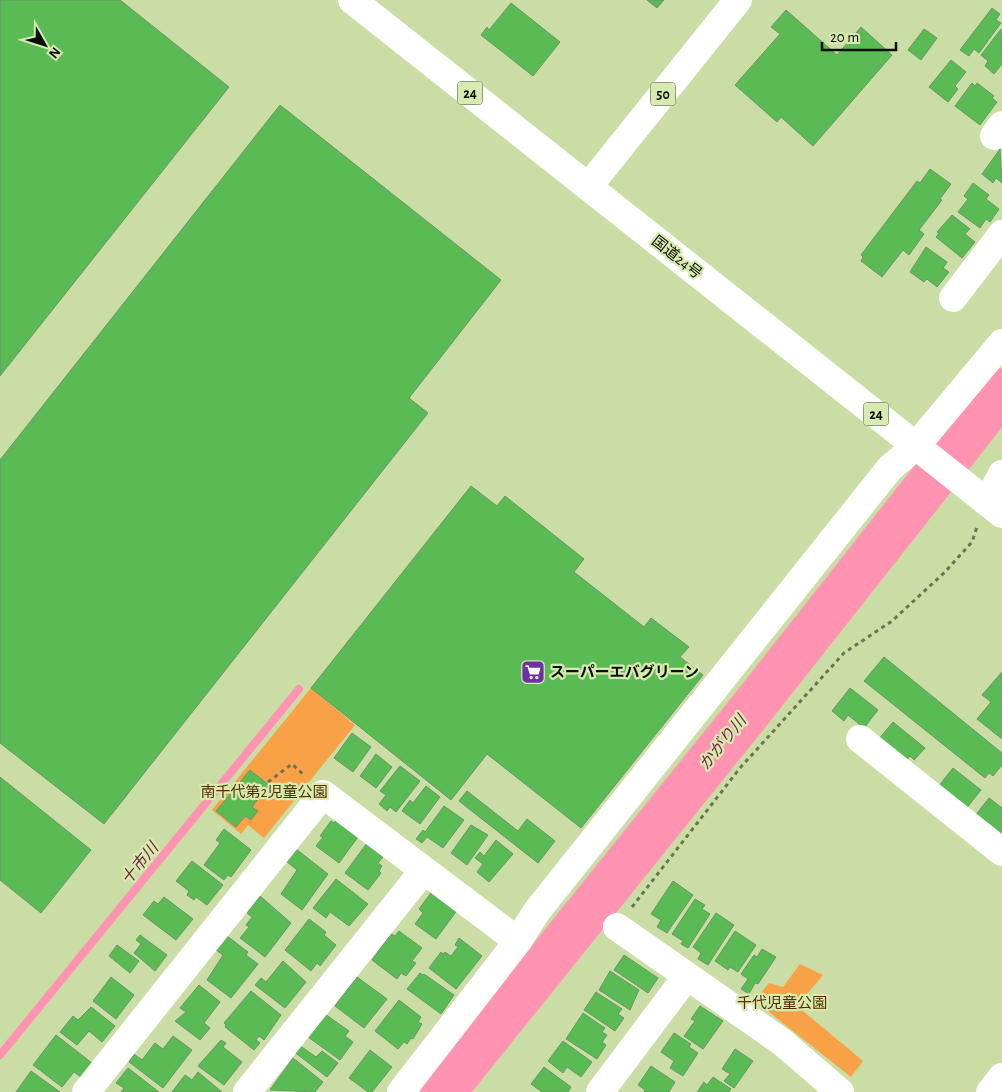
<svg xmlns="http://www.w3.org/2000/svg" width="1002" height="1092" viewBox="0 0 1002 1092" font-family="'Alegreya Sans','Noto Sans JP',sans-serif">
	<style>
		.green { fill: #f9a147 }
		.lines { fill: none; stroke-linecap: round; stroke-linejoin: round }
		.stream { stroke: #ff93b1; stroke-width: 8 }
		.river { stroke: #ff93b1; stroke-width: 45 }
		.building { fill: #5abb55; stroke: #6c9468 }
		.path { stroke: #6a7653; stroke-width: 3; stroke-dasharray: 4 4; stroke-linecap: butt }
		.minor { stroke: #fff; stroke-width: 28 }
		.major { stroke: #fff; stroke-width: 28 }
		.highway { stroke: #fff; stroke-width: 28 }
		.labels { text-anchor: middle; stroke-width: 4.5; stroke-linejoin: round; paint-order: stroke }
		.shield { fill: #d7eab0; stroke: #475035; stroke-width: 1 }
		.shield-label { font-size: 14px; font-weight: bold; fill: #090e00 }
		.street-label { font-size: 15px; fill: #090e00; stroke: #d7eab0 }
		.poi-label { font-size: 15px; font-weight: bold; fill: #090e00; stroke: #d7eab0; text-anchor: start }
		.park-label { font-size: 15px; fill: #542d00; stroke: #d7eab0 }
		.water-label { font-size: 16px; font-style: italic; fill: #711e3c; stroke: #d7eab0 }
	</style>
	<rect width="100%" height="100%" fill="#cadda4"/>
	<path class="green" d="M 311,688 L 355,725 L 264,838 L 248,825 L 241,834 L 212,810 Z
		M 800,964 L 823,975 L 797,1006 L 863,1061 L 851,1077 L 755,1001 L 769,983 L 783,987 Z"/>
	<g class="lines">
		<path class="stream" d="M 0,1055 L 299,689"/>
		<path class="river" d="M 443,1092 L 752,708 L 1002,391"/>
	</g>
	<path class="building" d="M 0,0 L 120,0 L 229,87 L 0,376 Z
		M 647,0 L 664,0 L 657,8 Z
		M 511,3 L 560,42 L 533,76 L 481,35 L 487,27 L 489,30 Z
		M 992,8 L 1000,14 L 996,20 L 1001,23 L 979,53 L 974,49 L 969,56 L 960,50 Z
		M 786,10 L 837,55 L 861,27 L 892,55 L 813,146 L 781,117 L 777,122 L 735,85 L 780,34 L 771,27 Z
		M 924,29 L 937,38 L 921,60 L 908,50 Z
		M 1001,29 L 1002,64 L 994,74 L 985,66 L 988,61 L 981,55 Z
		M 951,60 L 966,72 L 955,86 L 958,89 L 948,102 L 929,87 Z
		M 972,83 L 975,86 L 977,83 L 994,96 L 992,98 L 997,102 L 980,125 L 955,106 Z
		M 280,105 L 501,280 L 409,398 L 428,413 L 104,824 L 0,743 L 0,460 Z
		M 1000,149 L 1002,183 L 996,178 L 993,183 L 982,174 Z
		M 930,169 L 951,184 L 940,199 L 942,200 L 919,230 L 924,234 L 909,255 L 903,250 L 882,277 L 861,261 L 863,257 L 861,255 L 917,181 L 920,183 Z
		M 973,183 L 989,195 L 986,199 L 999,209 L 990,222 L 986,219 L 980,228 L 958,212 L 968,199 L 964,196 Z
		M 952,215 L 970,229 L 965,234 L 975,242 L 962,258 L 936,237 L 939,233 L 937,232 Z
		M 926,247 L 947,262 L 943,268 L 949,272 L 937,287 L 927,279 L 924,282 L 910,272 Z
		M 471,486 L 497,506 L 505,496 L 584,559 L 574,572 L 644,627 L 651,618 L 689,647 L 680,657 L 703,675 L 581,828 L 487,754 L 451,800 L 311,688 Z
		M 884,657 L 1002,753 L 1002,765 L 993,776 L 989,773 L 985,778 L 864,681 Z
		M 1002,672 L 1002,739 L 977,719 L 991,702 L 982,695 Z
		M 850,688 L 878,710 L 864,728 L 848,715 L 844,721 L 832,711 Z
		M 893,722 L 925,748 L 914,760 L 910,756 L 905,762 L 878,740 Z
		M 352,733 L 371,747 L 353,772 L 334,758 Z
		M 376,754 L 392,767 L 376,788 L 360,776 Z
		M 400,766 L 420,781 L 396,812 L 390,807 L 387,811 L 379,804 L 386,795 L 380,791 Z
		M 953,768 L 981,790 L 965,810 L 938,787 Z
		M 250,770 L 269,785 L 252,807 L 258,811 L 251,820 L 245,816 L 236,827 L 216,811 Z
		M 0,777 L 91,850 L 41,913 L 0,880 Z
		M 426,786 L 440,797 L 420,824 L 402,811 L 410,800 L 413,803 Z
		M 467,791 L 518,831 L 527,819 L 555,841 L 538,863 L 459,801 Z
		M 989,798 L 1002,808 L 1002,838 L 974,817 Z
		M 444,806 L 464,820 L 443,848 L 427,837 L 422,843 L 416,839 L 423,830 L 425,832 Z
		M 336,820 L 358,837 L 339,863 L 316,846 L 323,837 L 320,836 L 331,821 L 334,823 Z
		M 471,825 L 488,835 L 467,865 L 451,853 Z
		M 224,829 L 251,850 L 231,877 L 228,875 L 224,880 L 204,865 L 220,843 L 216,840 Z
		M 370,839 L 387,852 L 378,863 L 382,866 L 379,871 L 381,873 L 368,890 L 345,873 Z
		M 496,840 L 513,854 L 489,882 L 477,872 L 483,864 L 475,858 L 480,852 L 484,856 Z
		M 296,849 L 328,874 L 302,910 L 281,894 L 297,870 L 286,861 Z
		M 192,861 L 223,885 L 207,905 L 196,897 L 194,900 L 187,895 L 189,891 L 176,881 Z
		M 336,879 L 368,904 L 349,926 L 330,912 L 326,918 L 313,908 Z
		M 673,881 L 693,895 L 667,933 L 657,927 L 661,920 L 651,914 Z
		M 433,890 L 458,909 L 436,939 L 415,924 L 423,913 L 419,909 Z
		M 260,896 L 291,923 L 265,957 L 240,938 L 249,927 L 246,925 L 252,917 L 247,913 Z
		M 164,897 L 193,919 L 176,940 L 143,915 L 154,901 L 158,904 Z
		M 695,899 L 705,905 L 702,909 L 710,914 L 688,948 L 681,944 L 683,941 L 672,934 Z
		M 716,913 L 734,925 L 708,965 L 698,959 L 701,953 L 693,947 Z
		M 309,919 L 326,932 L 324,935 L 336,945 L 320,966 L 317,963 L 311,971 L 285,950 Z
		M 399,931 L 422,948 L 412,961 L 416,963 L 406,976 L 401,973 L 397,979 L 372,960 L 391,934 L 395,936 Z
		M 735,931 L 756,945 L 738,972 L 730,967 L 728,970 L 715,961 Z
		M 140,935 L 167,955 L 155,971 L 134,953 L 141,944 L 136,940 Z
		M 227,936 L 248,952 L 246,955 L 258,964 L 231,998 L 207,980 L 223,955 L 216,950 Z
		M 459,938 L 482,956 L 456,989 L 429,968 L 441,952 L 443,954 L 445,952 L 451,956 L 458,947 L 455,945 Z
		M 117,945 L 139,961 L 130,973 L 109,956 Z
		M 762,949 L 776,957 L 758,984 L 755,983 L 749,994 L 741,989 L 748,979 L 741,974 L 754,955 L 757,957 Z
		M 624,955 L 658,978 L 648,993 L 614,970 Z
		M 283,961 L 306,982 L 285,1008 L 255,985 L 261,978 L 266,982 Z
		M 610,971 L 639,990 L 630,1010 L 599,990 Z
		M 420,973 L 423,975 L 424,974 L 454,995 L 441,1014 L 407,989 Z
		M 111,977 L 134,995 L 116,1019 L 93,1001 Z
		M 357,977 L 387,999 L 364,1028 L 335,1006 Z
		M 199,985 L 220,1002 L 204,1023 L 210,1028 L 200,1040 L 175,1021 L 186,1012 L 180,1008 Z
		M 251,991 L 281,1015 L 264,1040 L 259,1036 L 256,1040 L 260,1043 L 254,1050 L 225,1027 L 226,1025 L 224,1023 Z
		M 596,992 L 622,1009 L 618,1014 L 624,1018 L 615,1031 L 584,1010 Z
		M 399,1000 L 421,1017 L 418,1022 L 422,1024 L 413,1039 L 411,1038 L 407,1044 L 404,1042 L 398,1049 L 375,1031 Z
		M 700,1006 L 723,1021 L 703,1049 L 684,1036 L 695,1021 L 691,1019 Z
		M 91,1007 L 115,1026 L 102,1042 L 89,1031 L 77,1045 L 60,1032 L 73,1016 L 78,1020 Z
		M 583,1013 L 605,1028 L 602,1032 L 607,1035 L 602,1042 L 606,1045 L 597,1059 L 566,1039 Z
		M 325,1014 L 349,1031 L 345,1036 L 353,1042 L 340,1060 L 308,1037 Z
		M 674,1033 L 691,1044 L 689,1047 L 698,1053 L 683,1076 L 670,1068 L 674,1061 L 661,1052 Z
		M 56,1035 L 92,1063 L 81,1077 L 74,1072 L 62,1087 L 33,1065 Z
		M 173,1036 L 192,1050 L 163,1088 L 129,1062 L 134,1054 L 142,1060 L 155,1043 L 163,1049 Z
		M 221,1040 L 226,1043 L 223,1047 L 242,1062 L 224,1085 L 198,1066 Z
		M 563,1041 L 592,1062 L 581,1077 L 567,1067 L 563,1073 L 548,1061 Z
		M 299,1045 L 316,1057 L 322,1051 L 338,1063 L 327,1077 L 293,1051 Z
		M 735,1049 L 753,1061 L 734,1088 L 724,1081 L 730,1074 L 722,1069 Z
		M 370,1050 L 392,1067 L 372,1092 L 368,1092 L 349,1078 Z
		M 293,1058 L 323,1082 L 315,1092 L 270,1090 Z
		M 651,1066 L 675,1082 L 669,1092 L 644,1092 L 645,1090 L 638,1085 Z
		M 544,1067 L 571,1087 L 568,1092 L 542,1092 L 531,1084 Z
		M 128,1068 L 159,1092 L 121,1092 L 124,1088 L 116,1083 Z
		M 31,1071 L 60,1092 L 16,1092 Z
		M 198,1072 L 222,1092 L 172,1092 L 185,1075 L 192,1080 Z
		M 713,1077 L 731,1089 L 729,1092 L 697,1092 L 704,1082 L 707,1085 Z"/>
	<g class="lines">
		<path class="path" d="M 268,782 L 292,764 L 305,776
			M 632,907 L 740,768 L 844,653 L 892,621 L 945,572 L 972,542 L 977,527"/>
		<path class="minor" d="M 994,136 L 1002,125
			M 953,298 L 1002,234
			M 987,502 L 1002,474
			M 860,739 L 1002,852
			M 617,927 L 782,1042 L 840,1092
			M 86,1092 L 323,794 L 518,941
			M 247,1092 L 424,870
			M 401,1092 L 518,941 L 537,911 L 890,468 L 916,446 L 1002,343
			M 600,1092 L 687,976
			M 990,1092 L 1002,1077"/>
		<path class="major" d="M 588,187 L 738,0"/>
		<path class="highway" d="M 352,0 L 1002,514"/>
	</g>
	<defs>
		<g id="supermarket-square" transform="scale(1.25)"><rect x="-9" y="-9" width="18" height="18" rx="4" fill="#6c31a7" stroke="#d7eab0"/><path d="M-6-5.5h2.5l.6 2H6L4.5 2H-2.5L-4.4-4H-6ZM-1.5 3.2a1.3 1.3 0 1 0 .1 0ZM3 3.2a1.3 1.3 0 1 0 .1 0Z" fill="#fff"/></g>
	</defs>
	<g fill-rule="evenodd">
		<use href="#supermarket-square" x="533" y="672"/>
	</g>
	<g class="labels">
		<g class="shield">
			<rect x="457.5" y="81.5" width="25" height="23" rx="4"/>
			<rect x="650.5" y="82.5" width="25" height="23" rx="4"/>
			<rect x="863.5" y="402.5" width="25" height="23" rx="4"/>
		</g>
		<g class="shield-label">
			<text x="470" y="98">24</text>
			<text x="663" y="99">50</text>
			<text x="876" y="419">24</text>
		</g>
		<g class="street-label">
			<text transform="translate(677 257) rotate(38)" y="5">国道24号</text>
		</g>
		<g class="poi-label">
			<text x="550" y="677">スーパーエバグリーン</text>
		</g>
		<g class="park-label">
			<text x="264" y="797">南千代第2児童公園</text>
			<text x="782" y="1008">千代児童公園</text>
		</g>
		<g class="water-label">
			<text transform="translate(722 742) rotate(-51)" y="6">かがり川</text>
			<text transform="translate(139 863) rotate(-51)" y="6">十市川</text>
		</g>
	</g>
	<g transform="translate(45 45) rotate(129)" stroke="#d7eab0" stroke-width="4" paint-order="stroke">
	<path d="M0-4L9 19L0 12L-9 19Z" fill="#090e00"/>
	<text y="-8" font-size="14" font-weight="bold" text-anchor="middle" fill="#090e00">N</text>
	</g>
	<path d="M822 42v8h74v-8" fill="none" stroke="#090e00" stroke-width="2.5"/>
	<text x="830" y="42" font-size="15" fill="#090e00" stroke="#d7eab0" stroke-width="4" paint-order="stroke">20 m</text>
</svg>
